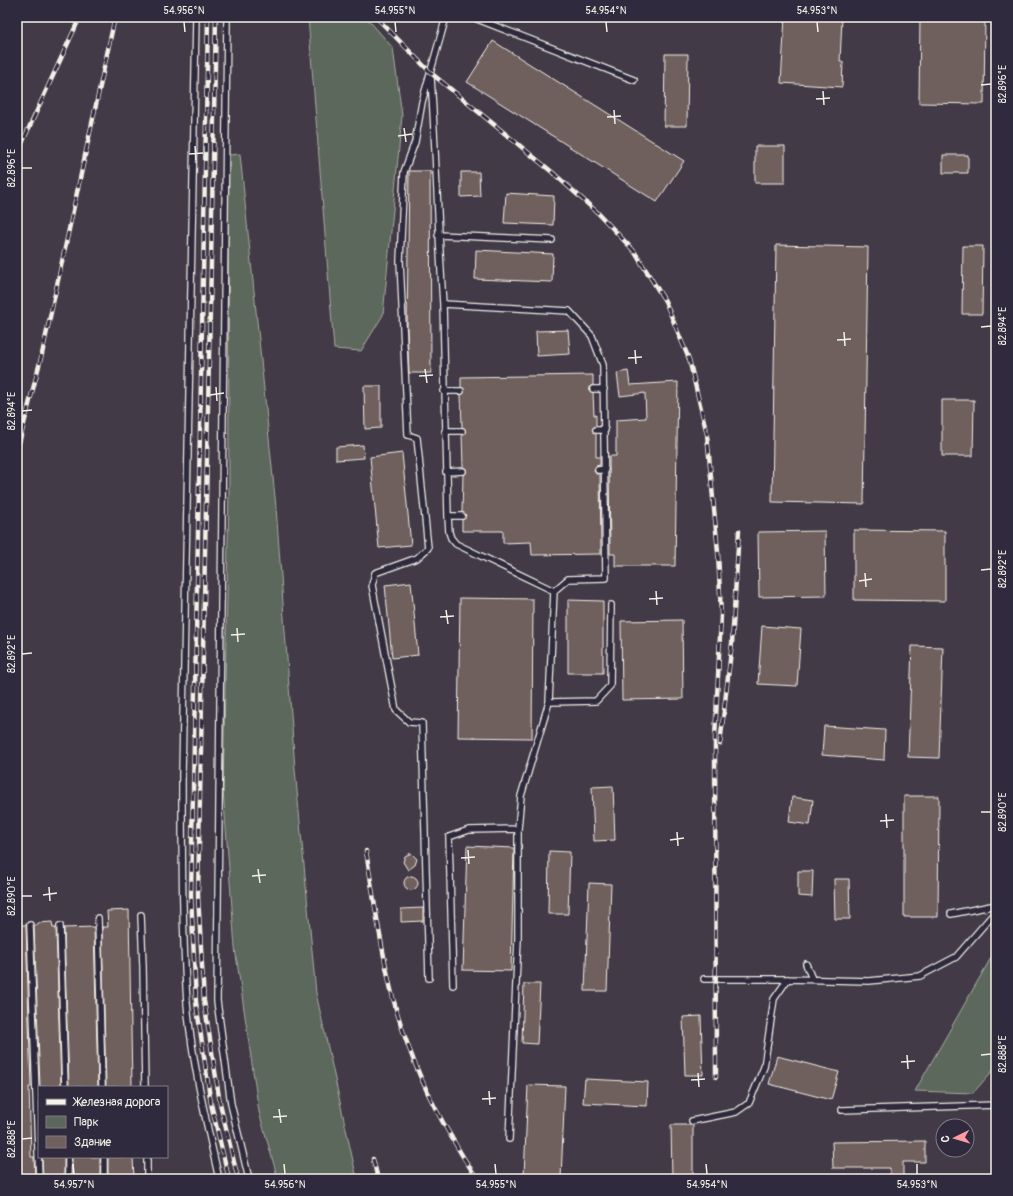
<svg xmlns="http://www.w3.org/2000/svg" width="1013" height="1196" viewBox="0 0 1013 1196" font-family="Pangolin,sans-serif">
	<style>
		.green { fill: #5c675c; stroke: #a8aca2 }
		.building { fill: #6f605d; stroke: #f4f1e8 }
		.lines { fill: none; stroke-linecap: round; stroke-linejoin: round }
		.lane-casing { stroke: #f4f1e8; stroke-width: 8 }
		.lane { stroke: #2f2a3d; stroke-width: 5.5 }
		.rail-casing { stroke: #f4f1e8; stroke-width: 4.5 }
		.rail { stroke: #2f2a3d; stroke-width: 3; stroke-dasharray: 9; stroke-linecap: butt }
		.ticks { fill: none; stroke: #f4f1e8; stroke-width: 1.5 }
		.neatline { fill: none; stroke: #f4f1e8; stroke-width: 1.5 }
		.ticks-label { font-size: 10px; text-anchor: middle; fill: #f4f1e8 }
	</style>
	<rect width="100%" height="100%" fill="#423a47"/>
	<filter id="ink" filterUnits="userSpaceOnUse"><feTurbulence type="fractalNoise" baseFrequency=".025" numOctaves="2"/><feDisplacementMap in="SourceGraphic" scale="8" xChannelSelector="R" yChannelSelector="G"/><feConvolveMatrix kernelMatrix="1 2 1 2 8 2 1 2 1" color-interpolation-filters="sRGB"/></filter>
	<g filter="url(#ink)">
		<path class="green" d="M 308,17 L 366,17 L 393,48 L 402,116 L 383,315 L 361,351 L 334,349 Z
			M 240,154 L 276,507 L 295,769 L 316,993 L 357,1179 L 278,1179 L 259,1112 L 235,948 L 223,789 L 229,492 L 228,155 Z
			M 996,949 L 996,1067 L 973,1093 L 915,1091 Z"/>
		<path class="building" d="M 785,17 L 842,18 L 840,62 L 843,62 L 842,87 L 781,83 Z
			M 920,17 L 985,18 L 984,104 L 919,103 Z
			M 493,41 L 684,161 L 657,202 L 467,82 Z
			M 665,54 L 688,54 L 687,126 L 664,126 Z
			M 755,146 L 785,146 L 785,183 L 755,183 Z
			M 943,155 L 968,155 L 968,173 L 943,173 Z
			M 409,171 L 430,171 L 431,373 L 409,373 L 407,330 Z
			M 461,172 L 479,172 L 480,196 L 461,197 Z
			M 506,193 L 554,196 L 553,225 L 504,223 Z
			M 776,245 L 868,247 L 864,504 L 772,502 Z
			M 963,246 L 983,246 L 982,314 L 962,314 Z
			M 476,250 L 553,254 L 552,282 L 475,279 Z
			M 568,330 L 570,354 L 537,356 L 536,331 Z
			M 628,371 L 630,385 L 678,382 L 675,566 L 615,566 L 615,554 L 610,554 L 609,456 L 616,456 L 616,420 L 646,418 L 645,393 L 620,396 L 617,373 Z
			M 593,375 L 593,385 L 590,387 L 589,389 L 593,393 L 594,415 L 596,415 L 596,426 L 593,428 L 592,430 L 596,434 L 596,457 L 600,457 L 600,465 L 596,466 L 594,470 L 596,474 L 600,474 L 601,554 L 532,555 L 531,542 L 503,543 L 503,531 L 462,531 L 462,520 L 466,516 L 465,514 L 462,512 L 463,475 L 467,471 L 463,467 L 462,435 L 466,431 L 462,427 L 461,395 L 465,391 L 461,387 L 461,377 Z
			M 364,386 L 381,386 L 381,428 L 365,429 Z
			M 942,400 L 974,400 L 973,456 L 942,456 Z
			M 363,445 L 364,458 L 336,460 L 336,447 Z
			M 402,453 L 411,545 L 379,548 L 370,457 Z
			M 854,530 L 945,531 L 945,601 L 854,600 Z
			M 825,531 L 826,596 L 759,597 L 758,532 Z
			M 411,582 L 418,655 L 392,658 L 385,585 Z
			M 460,598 L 533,599 L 532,738 L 458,737 Z
			M 568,600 L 603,601 L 603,673 L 568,673 Z
			M 682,620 L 683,699 L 622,700 L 621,621 Z
			M 762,626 L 801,629 L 797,686 L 758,684 Z
			M 912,646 L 943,647 L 939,758 L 908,757 Z
			M 824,726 L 885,730 L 884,760 L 822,755 Z
			M 613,786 L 615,840 L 594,841 L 592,787 Z
			M 904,796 L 939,796 L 938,917 L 904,917 Z
			M 792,797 L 813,800 L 810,825 L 789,822 Z
			M 467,846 L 514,848 L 511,971 L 463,970 Z
			M 549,851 L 570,852 L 568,914 L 548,914 Z
			M 411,853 L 417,859 L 415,865 L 408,870 L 403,862 L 405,856 Z
			M 798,871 L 813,871 L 812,897 L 798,896 Z
			M404 883a7 7 0 1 1 14 0a7 7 0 1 1-14 0Z
			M 834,879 L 849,879 L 850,919 L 835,919 Z
			M 589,883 L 611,884 L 607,991 L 585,991 Z
			M 423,908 L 423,921 L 401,922 L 401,909 Z
			M 129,910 L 132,1087 L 106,1087 L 102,927 L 108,927 L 107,911 Z
			M 52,922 L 53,928 L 56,928 L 61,1087 L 40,1087 L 34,925 L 38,925 L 38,923 Z
			M 17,925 L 26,925 L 31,1087 L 29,1087 L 31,1157 L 34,1157 L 35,1179 L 19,1179 Z
			M 94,927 L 98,1087 L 69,1087 L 64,928 Z
			M 524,984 L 540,984 L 537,1044 L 522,1043 Z
			M 701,1016 L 703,1075 L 685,1075 L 683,1017 Z
			M 777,1056 L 839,1072 L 831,1100 L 769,1084 Z
			M 585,1079 L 648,1082 L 647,1106 L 583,1103 Z
			M 528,1085 L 565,1086 L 561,1178 L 524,1176 Z
			M 671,1125 L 693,1125 L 693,1179 L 672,1179 Z
			M 925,1141 L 925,1162 L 903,1162 L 903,1179 L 890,1179 L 890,1168 L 833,1168 L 832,1142 Z
			M 42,1157 L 64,1157 L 64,1179 L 43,1179 Z
			M 72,1157 L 100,1157 L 100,1179 L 72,1179 Z
			M 108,1157 L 133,1157 L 134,1179 L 108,1179 Z"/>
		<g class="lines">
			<g class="lane-casing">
				<path id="lane" d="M 196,17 L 182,775 C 182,851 182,927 187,1003 C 192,1062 206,1121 219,1179
					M 227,17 L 217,1001 L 231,1104 L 249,1179
					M 472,17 L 634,80
					M 431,78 C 436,153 438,229 443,304 L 569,311 L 592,336 L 603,365 L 606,578 L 568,579 L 554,591 L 549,702 L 596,701 L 610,686 L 611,605
					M 438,235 L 552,240
					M 443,304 L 448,516 L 449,532 L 451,538 L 456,544 L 554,591
					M 593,389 L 604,389
					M 444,391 L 461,391
					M 596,430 L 605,430
					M 445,431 L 462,431
					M 598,470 L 605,469
					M 446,472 L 463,471
					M 448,516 L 462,516
					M 951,914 L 996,905
					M 141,915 L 143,966 L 145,1087
					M 98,918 L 102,1087
					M 30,925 L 39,1179
					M 60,926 L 65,1087
					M 806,964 L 812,979
					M 429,978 L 422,723 L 409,722 L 396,710 L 372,585 L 375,573 L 417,558 L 428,548 L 417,438 L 408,435 L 400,261 L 404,172 L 415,142 L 422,102 L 446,17
					M 704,979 L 788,979 L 869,981 L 920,976 L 956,957 L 996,911
					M 453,985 L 449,837 L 469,830 L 518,829
					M 842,1110 L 996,1105
					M 692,1121 L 736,1112 L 749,1103 L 764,1067 L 774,999 L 788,979
					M 509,1139 L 518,939 L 518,829 L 521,796 L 549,702
					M 68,1157 L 68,1179
					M 104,1157 L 104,1179
					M 147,1157 L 147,1179"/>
			</g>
			<use href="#lane" class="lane"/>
			<g class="rail-casing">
				<path id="rail" d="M 208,17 L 191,895 L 196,1002 L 211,1104 L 229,1179
					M 216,17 L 198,895 L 204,1001 L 220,1103 L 238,1179
					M 376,17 L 431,73 L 552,172 L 598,213 L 634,251 L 665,301 L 689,359 L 707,434 L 718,552 L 721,615 L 715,738 L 716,1077
					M 17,154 L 80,17
					M 17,451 L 42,354 L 115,17
					M 720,744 L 732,643 L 739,531
					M 366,851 C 374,900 381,950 393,998 C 406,1046 426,1095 452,1138 C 460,1152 468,1166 478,1179
					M 373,1159 L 378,1179"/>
			</g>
			<use href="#rail" class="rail"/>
		</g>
	</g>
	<path class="ticks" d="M 184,22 L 185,32M 395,22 L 396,32M 606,22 L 607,32M 817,22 L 818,32M 981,85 L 991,84M 823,91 L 824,105M 816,99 L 830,98M 614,110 L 615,124M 607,117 L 621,116M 404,128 L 406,142M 398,136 L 412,134M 195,146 L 196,160M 189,154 L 203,153M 22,168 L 32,168M 981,327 L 991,326M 844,332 L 845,346M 837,340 L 851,339M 635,350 L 636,364M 628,358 L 642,357M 425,369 L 427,383M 419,376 L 433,375M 216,387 L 217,401M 210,395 L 224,393M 22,411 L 32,410M 981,570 L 991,569M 865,573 L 866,587M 859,581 L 872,579M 656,591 L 657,605M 649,599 L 663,598M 446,610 L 448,624M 440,617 L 454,616M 237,628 L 238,642M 231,635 L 245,634M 22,654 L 32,653M 981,812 L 991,812M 886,814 L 887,828M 880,821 L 894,820M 677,832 L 678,846M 670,840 L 684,838M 468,850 L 469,864M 461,858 L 475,857M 258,869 L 260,883M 252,876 L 266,875M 49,887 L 50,901M 43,895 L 57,893M 22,896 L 32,896M 907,1055 L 908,1069M 981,1055 L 991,1054M 901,1062 L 915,1061M 698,1073 L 699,1087M 691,1080 L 705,1079M 489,1091 L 490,1105M 482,1099 L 496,1098M 279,1109 L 281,1123M 273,1117 L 287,1116M 22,1139 L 32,1138M 73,1164 L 74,1174M 284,1164 L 285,1174M 495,1164 L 496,1174M 706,1164 L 707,1174M 917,1164 L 917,1174"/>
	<rect width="1013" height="1196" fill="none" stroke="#2f2a3d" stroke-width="44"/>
	<rect x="38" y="1086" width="130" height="72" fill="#2f2a3d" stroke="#7e7a81"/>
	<rect x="46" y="1099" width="20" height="6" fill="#f4f1e8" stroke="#7e7a81"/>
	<text x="74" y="1106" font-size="12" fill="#f4f1e8">Железная дорога</text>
	<rect x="46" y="1116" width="20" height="12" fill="#5c675c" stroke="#7e7a81"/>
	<text x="74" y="1126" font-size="12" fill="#f4f1e8">Парк</text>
	<rect x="46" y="1136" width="20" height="12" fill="#6f605d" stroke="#7e7a81"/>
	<text x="74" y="1146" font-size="12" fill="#f4f1e8">Здание</text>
	<g transform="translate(955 1138) rotate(265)"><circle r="19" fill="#2f2a3d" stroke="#7e7a81"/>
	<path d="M0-3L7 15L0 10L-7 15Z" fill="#ff9aa2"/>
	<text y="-6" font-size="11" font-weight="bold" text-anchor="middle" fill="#f4f1e8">С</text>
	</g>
	<rect x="22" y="22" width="969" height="1152" class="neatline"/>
	<g class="ticks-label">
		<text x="184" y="14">54.956°N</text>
		<text x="395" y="14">54.955°N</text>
		<text x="606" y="14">54.954°N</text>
		<text x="817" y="14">54.953°N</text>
		<text transform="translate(1002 84) rotate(-90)" y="4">82.896°E</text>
		<text transform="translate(11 168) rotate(-90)" y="4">82.896°E</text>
		<text transform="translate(1002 326) rotate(-90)" y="4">82.894°E</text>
		<text transform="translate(11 411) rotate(-90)" y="4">82.894°E</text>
		<text transform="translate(1002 569) rotate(-90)" y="4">82.892°E</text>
		<text transform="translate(11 654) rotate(-90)" y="4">82.892°E</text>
		<text transform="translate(1002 812) rotate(-90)" y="4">82.890°E</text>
		<text transform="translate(11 896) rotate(-90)" y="4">82.890°E</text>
		<text transform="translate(1002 1054) rotate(-90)" y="4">82.888°E</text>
		<text transform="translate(11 1139) rotate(-90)" y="4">82.888°E</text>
		<text x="74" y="1188">54.957°N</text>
		<text x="285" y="1188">54.956°N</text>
		<text x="496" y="1188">54.955°N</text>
		<text x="707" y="1188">54.954°N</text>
		<text x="917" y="1188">54.953°N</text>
	</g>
</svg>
